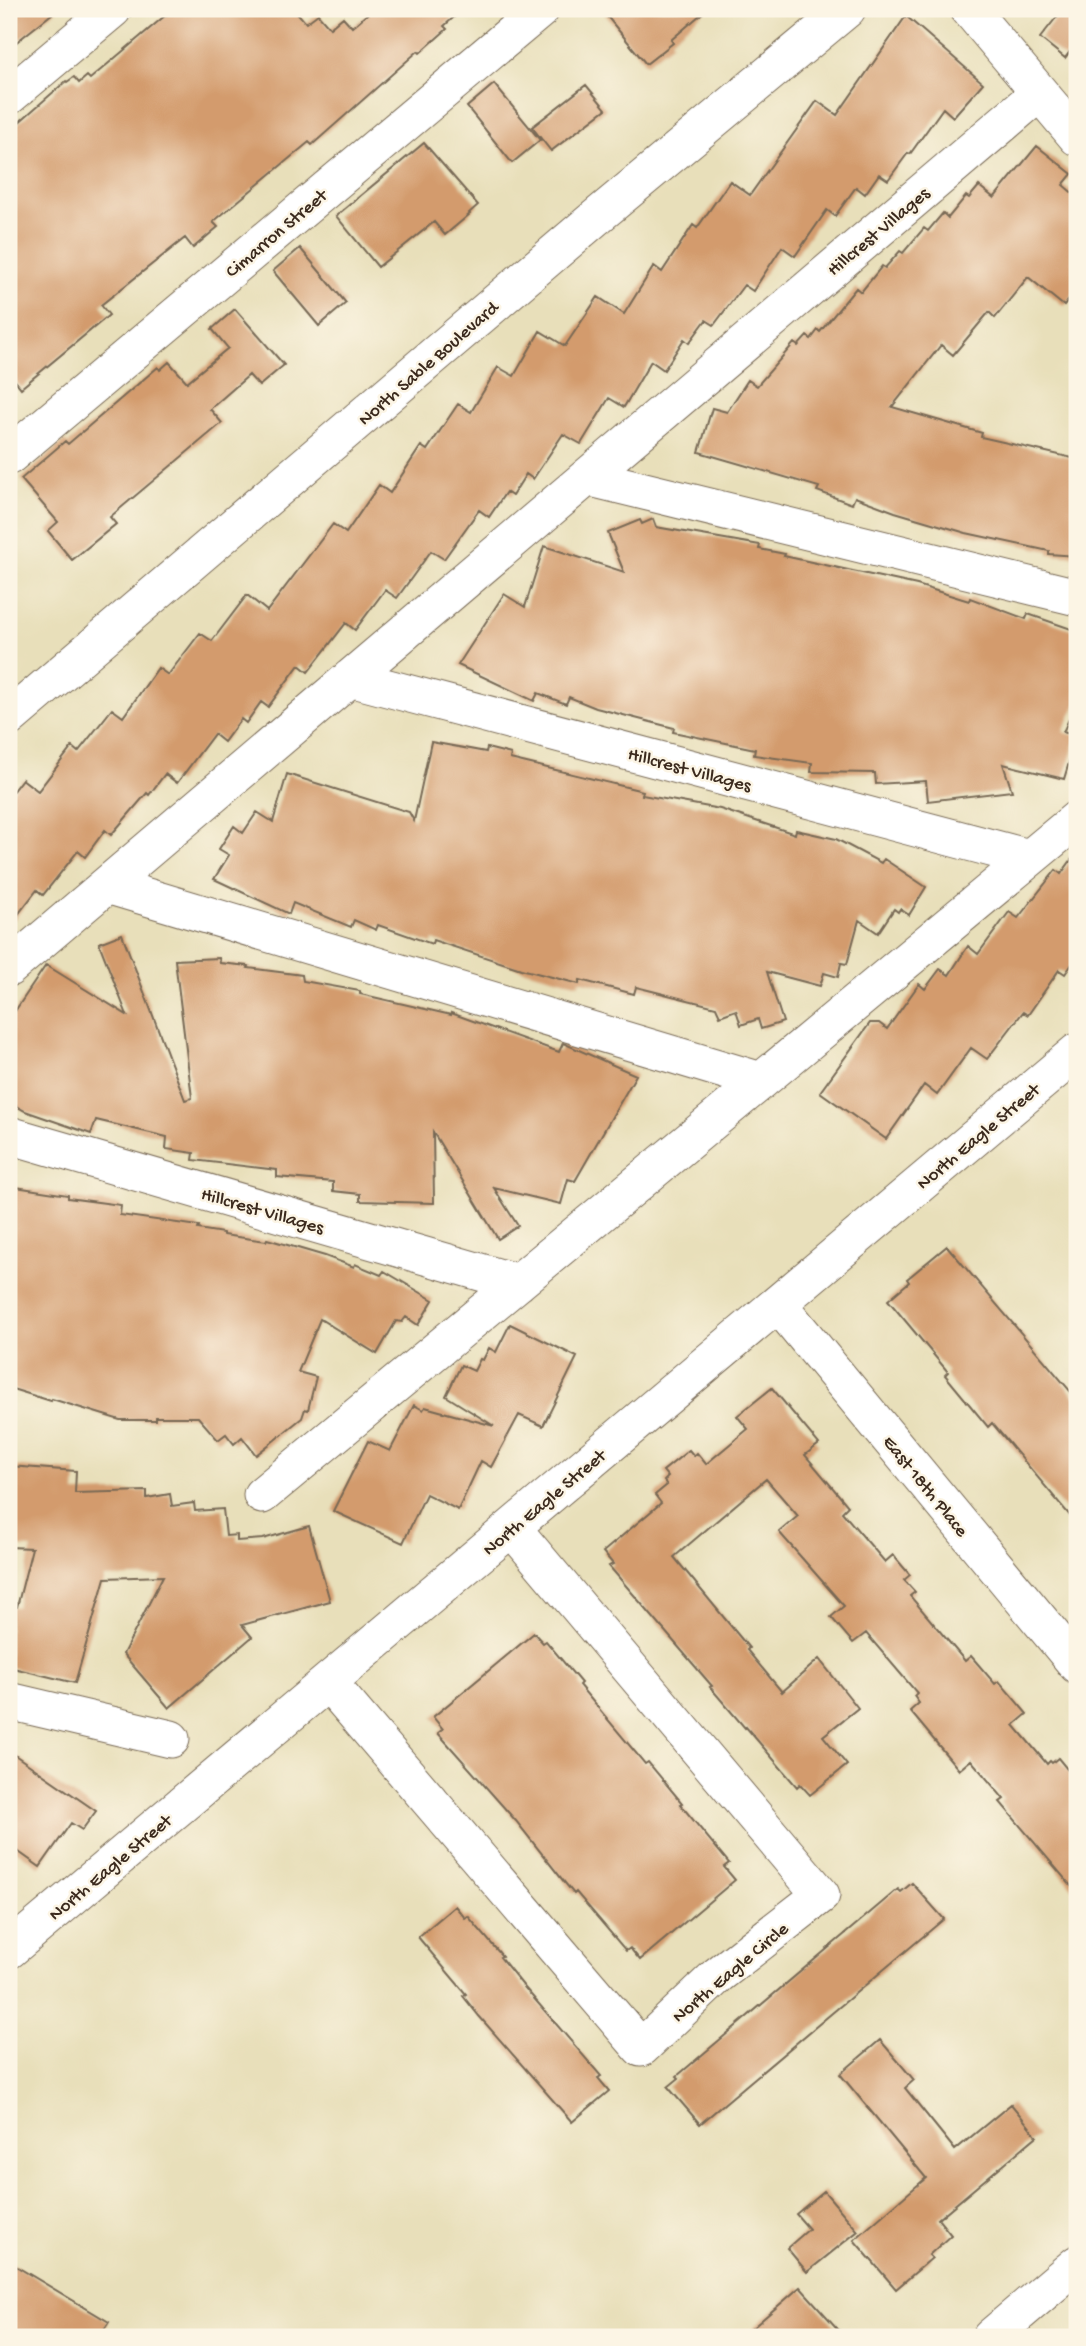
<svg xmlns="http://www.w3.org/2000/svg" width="1086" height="2346" viewBox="0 0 1086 2346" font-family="'Gochi Hand',sans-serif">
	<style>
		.building { fill: #d39b6d }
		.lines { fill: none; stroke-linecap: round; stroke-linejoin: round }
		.minor-casing { stroke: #786955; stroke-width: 39 }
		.minor { stroke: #fff; stroke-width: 37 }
		.labels { text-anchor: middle; stroke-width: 5; stroke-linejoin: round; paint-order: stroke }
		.street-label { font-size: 19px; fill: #3b2a1e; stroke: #fcf5e5 }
	</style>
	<rect width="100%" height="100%" fill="#fcf5e5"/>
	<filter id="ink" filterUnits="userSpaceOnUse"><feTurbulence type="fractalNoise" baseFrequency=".0143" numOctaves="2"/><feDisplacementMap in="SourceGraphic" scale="14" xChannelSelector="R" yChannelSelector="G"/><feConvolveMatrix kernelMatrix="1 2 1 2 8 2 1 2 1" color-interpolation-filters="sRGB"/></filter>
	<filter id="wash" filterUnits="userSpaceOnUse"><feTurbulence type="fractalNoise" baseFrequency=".00686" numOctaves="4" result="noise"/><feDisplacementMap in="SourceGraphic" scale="28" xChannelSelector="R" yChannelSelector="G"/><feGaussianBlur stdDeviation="1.57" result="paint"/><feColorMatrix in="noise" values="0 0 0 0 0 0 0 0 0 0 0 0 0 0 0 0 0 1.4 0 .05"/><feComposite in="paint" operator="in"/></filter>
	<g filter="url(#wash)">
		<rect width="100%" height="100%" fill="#e8dfba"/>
		<g id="blocks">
			<path class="building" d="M 9,9 L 58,9 L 9,48 Z
				M 173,9 L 294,9 L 306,23 L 318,14 L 330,28 L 343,17 L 352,27 L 373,9 L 463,9 L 444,26 L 447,29 L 420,53 L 418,51 L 312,145 L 309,142 L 213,222 L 218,227 L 193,248 L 185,238 L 101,305 L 109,315 L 21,388 L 9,373 L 9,131 L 66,81 L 67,82 L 74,77 L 79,83 L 87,76 L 90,79 Z
				M 601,9 L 707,9 L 671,40 L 673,43 L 646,64 Z
				M 1063,9 L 1077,9 L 1077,42 L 1065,58 L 1040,38 Z
				M 906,16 L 983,83 L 953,117 L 943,108 L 910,154 L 908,153 L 888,180 L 879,174 L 865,194 L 856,187 L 835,216 L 827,210 L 795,256 L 782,247 L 753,291 L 744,285 L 714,325 L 706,320 L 689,343 L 684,339 L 664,370 L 651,361 L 624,407 L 609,398 L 581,444 L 563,434 L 533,479 L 526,474 L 512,496 L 506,492 L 489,517 L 479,510 L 444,559 L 431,551 L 397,598 L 385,590 L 355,630 L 346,623 L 308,672 L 299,665 L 268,707 L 261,702 L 246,723 L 241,719 L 224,742 L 214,734 L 177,783 L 165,774 L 149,795 L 147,793 L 111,835 L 105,830 L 85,857 L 78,851 L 43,895 L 37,890 L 9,926 L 9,796 L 22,779 L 38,791 L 72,747 L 78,752 L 112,709 L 123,717 L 158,668 L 168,675 L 200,633 L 212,641 L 247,595 L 267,611 L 333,524 L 346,533 L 379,485 L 390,493 L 421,446 L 427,450 L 458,404 L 471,412 L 498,367 L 514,376 L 540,331 L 565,346 L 598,297 L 624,314 L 654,266 L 662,272 L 693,225 L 697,228 L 730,181 L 750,195 L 817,101 L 837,115 Z
				M 494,84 L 540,140 L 512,163 L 467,107 Z
				M 586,85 L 606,109 L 551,151 L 532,127 Z
				M 424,143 L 478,205 L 469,213 L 470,214 L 445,235 L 434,222 L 378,267 L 336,216 Z
				M 1037,146 L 1072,174 L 1063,185 L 1077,197 L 1077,290 L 1064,306 L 1028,277 L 995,318 L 989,312 L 953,355 L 941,345 L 892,407 L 982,433 L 981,437 L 1077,459 L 1077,556 L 1049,554 L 1049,551 L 966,533 L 895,512 L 855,497 L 852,504 L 817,491 L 819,487 L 699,452 L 712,408 L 727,412 L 748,380 L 757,386 L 794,343 L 798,346 L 807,336 L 811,339 L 818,330 L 820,332 L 856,288 L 861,292 L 882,266 L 885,268 L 900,251 L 903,253 L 924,228 L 928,231 L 943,213 L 948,218 L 966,196 L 969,198 L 979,186 L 994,198 Z
				M 300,248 L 346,303 L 319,326 L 273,271 Z
				M 235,309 L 284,365 L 259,386 L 249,375 L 210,409 L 222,423 L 110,517 L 116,524 L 72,560 L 48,531 L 58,522 L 21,479 L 65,441 L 68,444 L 158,367 L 160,370 L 169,362 L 187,382 L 228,348 L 212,329 Z
				M 653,519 L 656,527 L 760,545 L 759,549 L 785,554 L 784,556 L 917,585 L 969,601 L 970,598 L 1026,619 L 1028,614 L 1077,631 L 1077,702 L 1063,732 L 1077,736 L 1064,779 L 1003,764 L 1012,791 L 928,801 L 926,781 L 876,784 L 875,773 L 811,772 L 812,763 L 754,755 L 755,749 L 673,732 L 674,728 L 596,708 L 569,697 L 566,704 L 538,693 L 534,701 L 458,665 L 504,594 L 525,607 L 544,546 L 624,572 L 608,533 L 640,520 L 642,524 Z
				M 431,742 L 486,752 L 487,748 L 511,754 L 510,759 L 643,791 L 642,795 L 720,809 L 795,834 L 796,830 L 836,839 L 881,863 L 884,859 L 926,887 L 909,915 L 900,909 L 898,912 L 894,909 L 878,933 L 859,920 L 847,964 L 841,963 L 838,977 L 824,973 L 820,986 L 767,972 L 783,1022 L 761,1029 L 758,1019 L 741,1025 L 736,1010 L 720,1016 L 716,1007 L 636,987 L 634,994 L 580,980 L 579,984 L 521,969 L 433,940 L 432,944 L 378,925 L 376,930 L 354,920 L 351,927 L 293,903 L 289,914 L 214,879 L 229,855 L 219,849 L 234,826 L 243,833 L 257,812 L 273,822 L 287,774 L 409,812 L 414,821 Z
				M 1077,852 L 1077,957 L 1065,974 L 1059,970 L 1028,1015 L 1023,1012 L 987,1059 L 971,1048 L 937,1095 L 924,1085 L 886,1139 L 820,1092 L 870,1023 L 879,1023 L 887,1029 L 919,984 L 925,989 L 940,969 L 949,975 L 968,946 L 978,954 L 1009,912 L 1018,918 L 1056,870 L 1061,874 Z
				M 122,934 L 185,1100 L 192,1098 L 175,960 L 219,958 L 220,963 L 249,966 L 248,968 L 302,975 L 303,981 L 360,991 L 360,994 L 451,1015 L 451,1013 L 559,1052 L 563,1043 L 636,1075 L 575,1181 L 568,1179 L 561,1204 L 494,1188 L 518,1226 L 498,1239 L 433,1132 L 434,1203 L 360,1201 L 360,1194 L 333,1191 L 333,1182 L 277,1177 L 277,1170 L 193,1160 L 194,1153 L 166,1149 L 167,1137 L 96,1120 L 91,1134 L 25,1111 L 9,1102 L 9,1020 L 46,965 L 127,1015 L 99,943 Z
				M 9,1186 L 68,1195 L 68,1198 L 121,1205 L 120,1215 L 199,1226 L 198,1229 L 223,1233 L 223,1235 L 266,1241 L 267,1239 L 325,1256 L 354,1267 L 355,1264 L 381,1275 L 384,1271 L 433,1300 L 418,1325 L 406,1317 L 402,1322 L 396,1321 L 377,1354 L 320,1319 L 298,1372 L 316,1377 L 308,1410 L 305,1409 L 302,1418 L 256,1455 L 242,1437 L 234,1444 L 226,1434 L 218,1440 L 198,1417 L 156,1417 L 156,1420 L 120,1420 L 52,1399 L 51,1401 L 9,1388 Z
				M 947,1246 L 1077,1399 L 1077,1524 L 992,1423 L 988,1427 L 945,1375 L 948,1372 L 888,1300 L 909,1282 L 907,1279 Z
				M 510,1324 L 577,1357 L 543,1426 L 519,1415 L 491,1467 L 481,1461 L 458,1510 L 426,1494 L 403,1543 L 333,1511 L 368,1441 L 390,1451 L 414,1405 L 423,1410 L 425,1407 L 494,1426 L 446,1396 L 461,1365 L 474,1371 L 480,1359 L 483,1360 L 489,1348 L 496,1352 Z
				M 772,1388 L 819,1444 L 805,1455 L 848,1506 L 842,1512 L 885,1562 L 893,1555 L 910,1575 L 904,1580 L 915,1592 L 910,1596 L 965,1661 L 971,1656 L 995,1684 L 999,1681 L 1027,1714 L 1014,1725 L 1047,1764 L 1050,1761 L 1052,1763 L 1058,1758 L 1077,1781 L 1077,1893 L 1000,1802 L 1004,1799 L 971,1760 L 959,1770 L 910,1711 L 919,1703 L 914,1696 L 917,1693 L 866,1633 L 853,1643 L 831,1617 L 844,1606 L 779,1532 L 798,1516 L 766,1479 L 674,1557 L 749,1648 L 747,1650 L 782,1692 L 819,1659 L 858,1708 L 823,1736 L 847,1765 L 810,1795 L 800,1784 L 797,1787 L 746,1727 L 745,1728 L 710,1687 L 712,1686 L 609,1566 L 613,1564 L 603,1552 L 661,1503 L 655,1495 L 667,1485 L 664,1481 L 668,1477 L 663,1471 L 689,1450 L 694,1456 L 697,1453 L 706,1464 L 748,1429 L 737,1416 Z
				M 9,1466 L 76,1471 L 75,1493 L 147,1491 L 147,1498 L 170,1494 L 172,1506 L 194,1503 L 195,1511 L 223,1509 L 226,1536 L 237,1535 L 237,1541 L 263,1539 L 309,1526 L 330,1601 L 242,1625 L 252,1637 L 169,1708 L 123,1654 L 163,1576 L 105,1578 L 75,1683 L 9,1667 L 9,1606 L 17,1607 L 32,1548 L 9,1547 Z
				M 534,1633 L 543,1643 L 546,1641 L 581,1683 L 579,1685 L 645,1764 L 648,1762 L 682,1803 L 680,1804 L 729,1863 L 724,1867 L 735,1880 L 640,1960 L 630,1948 L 626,1951 L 576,1892 L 574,1894 L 565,1883 L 516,1821 L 438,1733 L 443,1729 L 433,1717 Z
				M 9,1751 L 96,1811 L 82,1830 L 71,1823 L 40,1867 L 9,1845 Z
				M 912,1883 L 944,1919 L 700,2124 L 668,2087 L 679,2078 L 677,2076 L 898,1889 L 901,1892 Z
				M 455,1906 L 465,1918 L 468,1916 L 502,1956 L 500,1957 L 525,1988 L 601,2076 L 598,2078 L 609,2091 L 572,2122 L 479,2016 L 463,1996 L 466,1994 L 418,1937 Z
				M 880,2040 L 914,2080 L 905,2088 L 955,2150 L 1011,2104 L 1037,2136 L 938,2219 L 951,2235 L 929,2255 L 932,2258 L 896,2289 L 854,2240 L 926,2178 L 840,2074 Z
				M 824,2191 L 858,2231 L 807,2272 L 787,2248 L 809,2229 L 796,2214 Z
				M 9,2262 L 109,2322 L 99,2337 L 9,2337 Z
				M 800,2287 L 845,2337 L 742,2337 Z"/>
		</g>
	</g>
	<g filter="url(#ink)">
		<use href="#blocks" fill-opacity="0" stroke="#786955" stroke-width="2"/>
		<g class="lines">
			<g class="minor-casing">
				<path id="minor" d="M 969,9 L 1077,137
					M 9,96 L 113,9
					M 9,456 L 541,9
					M 587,477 L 1077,597
					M 350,678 L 1029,858
					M 9,718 L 594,219 L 847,9
					M 107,885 L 761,1081
					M 9,968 L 1039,93
					M 9,1135 L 518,1283
					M 778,1304 L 1077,1665
					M 262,1495 L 1077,819
					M 328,1682 L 641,2048 L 718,1975 L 821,1895 L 512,1528
					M 9,1701 L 171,1739
					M 9,1950 L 1077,1052
					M 991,2337 L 1077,2264"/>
			</g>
			<use href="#minor" class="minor"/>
		</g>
	</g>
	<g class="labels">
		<g class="street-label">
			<text transform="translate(877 230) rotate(-40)" y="7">Hillcrest Villages</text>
			<text transform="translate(275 232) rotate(-40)" y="7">Cimarron Street</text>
			<text transform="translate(427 362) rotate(-41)" y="7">North Sable Boulevard</text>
			<text transform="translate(690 768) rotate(15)" y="7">Hillcrest Villages</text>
			<text transform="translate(977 1135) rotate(-40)" y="7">North Eagle Street</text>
			<text transform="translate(263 1209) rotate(16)" y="7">Hillcrest Villages</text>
			<text transform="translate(927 1485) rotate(51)" y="7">East 18th Place</text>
			<text transform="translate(543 1501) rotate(-40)" y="7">North Eagle Street</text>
			<text transform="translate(109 1866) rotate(-40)" y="7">North Eagle Street</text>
			<text transform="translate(729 1971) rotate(-40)" y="7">North Eagle Circle</text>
		</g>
	</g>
	<rect width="1086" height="2346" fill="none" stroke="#fcf5e5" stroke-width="35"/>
</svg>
